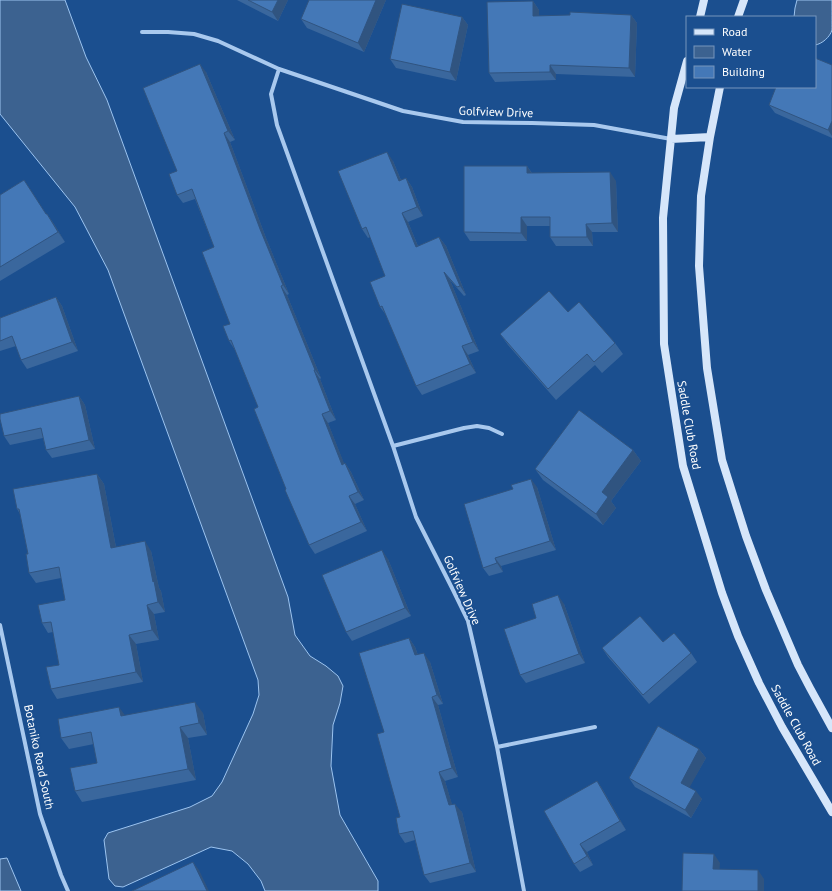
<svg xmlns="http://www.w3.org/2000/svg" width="832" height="891" viewBox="0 0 832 891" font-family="'PT Sans',sans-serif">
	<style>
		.water { fill: #3c6290; stroke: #9cc4f0 }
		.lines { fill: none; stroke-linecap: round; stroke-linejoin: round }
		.street { stroke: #a9c9ee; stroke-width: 4 }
		.secondary { stroke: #d6e6fa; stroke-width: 8 }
		.wall { fill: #3a679d }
		.shaded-wall { fill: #305480 }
		.building { fill: #4478b7; stroke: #305480 }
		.labels { text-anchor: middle; stroke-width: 4; stroke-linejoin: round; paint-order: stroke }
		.street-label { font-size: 12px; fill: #fff; stroke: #1b4f8f }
	</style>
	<rect width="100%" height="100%" fill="#1b4f8f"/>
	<path class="water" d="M 0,0 L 65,0 L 86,57 L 107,100 L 288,597 L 295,635 L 310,656 L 326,666 L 338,676 L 343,686 L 340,703 L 333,725 L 331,766 L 340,815 L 378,881 L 378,891 L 265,891 L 261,881 L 248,864 L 232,851 L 211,847 L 123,887 L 115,886 L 109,879 L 104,840 L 108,833 L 190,807 L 212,796 L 222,782 L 253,714 L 259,695 L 258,680 L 108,270 L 75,207 L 0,114 Z
		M 797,0 L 832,0 C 832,7 832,25 832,30 C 830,37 822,44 815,45 L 815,17 L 794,17 L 795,8 Z
		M 7,858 L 21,891 L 0,891 L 0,859 Z"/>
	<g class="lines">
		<path class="street" d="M 142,32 L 168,32 L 194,34 L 218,41 L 279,69 L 403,111 L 463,122 L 532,123 L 594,125 L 671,139
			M 279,69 L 271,94 L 277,125 L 393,446 L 416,517 L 453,590 L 468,621 L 497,747 L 524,891
			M 393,446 L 464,428 L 477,426 L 489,428 L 502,434
			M 0,625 L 40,814 L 61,875 L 68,891
			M 497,747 L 595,727"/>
		<path class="secondary" d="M 700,17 L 704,0
			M 738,17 L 744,0
			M 687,61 L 674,108 L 663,218 L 664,344 L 683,466 L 722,593 L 738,636 L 759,683 L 782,727 L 832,812
			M 720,87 L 710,137 L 701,196 L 699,266 L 707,368 L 722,460 L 746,536 L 766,590 L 798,665 L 810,688 L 832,728
			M 671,139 L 710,137"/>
	</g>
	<path class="wall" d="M 237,0 L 288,0 L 278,21 Z
		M 386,0 L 364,52 L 307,28 L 301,19 Z
		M 533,1 L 539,10 L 539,16 L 631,15 L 637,23 L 635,77 L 556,74 L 556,80 L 495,82 L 489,73 Z
		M 462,17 L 468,25 L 456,81 L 396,68 L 390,59 Z
		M 832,65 L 832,138 L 775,113 L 769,105 Z
		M 206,72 L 235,140 L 230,142 L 266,238 L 289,294 L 287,295 L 321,378 L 320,379 L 336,420 L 328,423 L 344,464 L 345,463 L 351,472 L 364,500 L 355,504 L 367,531 L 315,554 L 309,545 L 286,489 L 258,407 L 235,350 L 229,341 L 230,324 L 214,247 L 195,199 L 183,203 L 177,195 L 177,171 Z
		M 393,161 L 401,180 L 406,178 L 412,187 L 423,216 L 408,222 L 418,246 L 439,237 L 446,246 L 466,295 L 464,296 L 450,280 L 479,351 L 468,355 L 476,373 L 422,395 L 416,386 L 386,315 L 380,307 L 385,276 L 370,237 L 368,238 L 362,229 Z
		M 527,166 L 532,173 L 616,181 L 618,232 L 592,232 L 593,246 L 556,246 L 550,237 L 550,226 L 527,226 L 527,241 L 470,241 L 464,232 Z
		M 24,180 L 46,214 L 47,214 L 54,224 L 65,242 L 0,281 L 0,195 Z
		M 56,297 L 62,306 L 78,351 L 27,369 L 21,360 L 16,346 L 0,351 L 0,318 Z
		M 568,312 L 615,343 L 623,354 L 602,373 L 595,365 L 556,400 L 508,345 L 500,334 Z
		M 79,396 L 85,405 L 95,449 L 52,458 L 46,450 L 43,438 L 10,445 L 4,436 Z
		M 633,450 L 641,461 L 611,501 L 616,508 L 603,525 L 543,480 L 535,469 Z
		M 97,474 L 104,484 L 116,547 L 151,551 L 159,588 L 161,591 L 165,612 L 154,614 L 159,640 L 136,644 L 143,682 L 57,699 L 51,689 L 59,665 L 53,632 L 48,633 L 42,623 L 65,600 L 61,578 L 36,583 L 29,573 L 28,554 L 20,514 L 17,509 Z
		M 537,487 L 556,550 L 501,566 L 503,572 L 489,576 L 483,568 Z
		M 388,559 L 411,616 L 352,641 L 346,632 Z
		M 564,604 L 585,663 L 526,683 L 520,675 L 536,618 Z
		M 409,638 L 415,647 L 418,655 L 430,662 L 443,704 L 438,705 L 458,777 L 445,781 L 452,805 L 462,812 L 476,872 L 430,883 L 424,875 L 415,840 L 405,843 L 399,834 L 400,817 L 384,732 Z
		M 663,642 L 691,653 L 697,662 L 649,704 L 608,657 L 602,648 Z
		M 203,713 L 207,735 L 188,738 L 196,780 L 82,802 L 75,791 L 97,763 L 94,744 L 69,749 L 61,738 L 125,716 Z
		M 699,749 L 706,758 L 689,787 L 702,799 L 691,818 L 635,787 L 629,778 Z
		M 597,781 L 603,790 L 626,830 L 587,852 L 593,865 L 580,872 L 574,864 Z"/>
	<path class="shaded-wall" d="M 278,0 L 288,0 L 278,21 L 272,12 Z
		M 376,0 L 386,0 L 364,52 L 358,43 Z
		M 533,1 L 539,10 L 539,25 L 533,16 Z
		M 631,15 L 637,23 L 635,77 L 629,68 Z
		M 462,17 L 468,25 L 456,81 L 450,72 Z
		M 200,64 L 206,72 L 235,140 L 228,131 Z
		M 550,65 L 556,74 L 556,80 L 550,72 Z
		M 832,121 L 832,136 L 828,130 Z
		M 224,133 L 230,142 L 266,238 L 289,294 L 283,285 L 260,229 Z
		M 387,152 L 393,161 L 405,190 L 399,181 Z
		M 527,166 L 533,175 L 527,173 Z
		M 610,172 L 616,181 L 618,232 L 612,223 Z
		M 406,178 L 412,187 L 423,216 L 417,207 Z
		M 24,180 L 31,190 L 53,225 L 46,214 Z
		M 402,213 L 408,222 L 422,256 L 416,247 Z
		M 47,214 L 54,224 L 65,242 L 58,232 Z
		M 521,217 L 527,226 L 527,241 L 521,233 Z
		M 586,224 L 592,232 L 593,246 L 587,237 Z
		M 439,237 L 446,246 L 466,295 L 460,286 Z
		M 444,272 L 450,280 L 479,351 L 473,342 Z
		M 281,286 L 287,295 L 321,378 L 315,370 Z
		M 56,297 L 62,306 L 78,351 L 72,342 Z
		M 462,346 L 468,355 L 476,373 L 470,364 Z
		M 314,370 L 320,379 L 336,420 L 330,411 Z
		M 79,396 L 85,405 L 95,449 L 89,440 Z
		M 322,414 L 328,423 L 348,473 L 342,465 Z
		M 633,450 L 641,461 L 611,501 L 616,508 L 603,525 L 596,514 L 602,492 Z
		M 345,463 L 351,472 L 364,500 L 358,492 Z
		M 97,474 L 104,484 L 118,558 L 111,548 Z
		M 531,479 L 537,487 L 556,550 L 550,541 Z
		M 349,496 L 355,504 L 367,531 L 361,522 Z
		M 145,541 L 151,551 L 159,588 L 161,591 L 165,612 L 158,602 L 153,582 Z
		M 382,550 L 388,559 L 411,616 L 405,608 Z
		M 495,558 L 501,566 L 503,572 L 497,563 Z
		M 558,595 L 564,604 L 585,663 L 579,654 Z
		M 147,605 L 154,614 L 159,640 L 152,630 Z
		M 129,635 L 136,644 L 143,682 L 136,672 Z
		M 409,638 L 415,647 L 421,664 L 415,655 Z
		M 424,653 L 430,662 L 443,704 L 437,695 Z
		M 432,697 L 438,705 L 458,777 L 452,768 Z
		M 195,702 L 203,713 L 207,735 L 199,723 Z
		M 119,707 L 127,718 L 121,716 Z
		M 180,727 L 188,738 L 196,780 L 188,769 Z
		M 699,749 L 706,758 L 687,792 L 681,783 Z
		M 439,772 L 445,781 L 455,814 L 449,805 Z
		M 597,781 L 603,790 L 626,830 L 620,821 Z
		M 696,791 L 702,799 L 691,818 L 685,810 Z
		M 455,804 L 462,812 L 476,872 L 470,863 Z
		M 580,844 L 587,852 L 593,865 L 587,856 Z
		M 714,854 L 720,863 L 719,877 L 713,869 Z
		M 193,862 L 199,870 L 209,891 L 207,891 Z
		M 758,870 L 764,879 L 764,891 L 758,891 Z"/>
	<path class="building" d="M 248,0 L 278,0 L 272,12 Z
		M 309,0 L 376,0 L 358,43 L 301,19 Z
		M 533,1 L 533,16 L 570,15 L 570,12 L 631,15 L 629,68 L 550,65 L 550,72 L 489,73 L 487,2 Z
		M 402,4 L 462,17 L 450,72 L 390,59 Z
		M 815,58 L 832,65 L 832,121 L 828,130 L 769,105 L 776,87 L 815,87 Z
		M 200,64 L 228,131 L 224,133 L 260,229 L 283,285 L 281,286 L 315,370 L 314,370 L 330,411 L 322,414 L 342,465 L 345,463 L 358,492 L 349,496 L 361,522 L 309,545 L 285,490 L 286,489 L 254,409 L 258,407 L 231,340 L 229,341 L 223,326 L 230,324 L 202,252 L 214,247 L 192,189 L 177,195 L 169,174 L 177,171 L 143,88 Z
		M 387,152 L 399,181 L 406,178 L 417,207 L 402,213 L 416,247 L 439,237 L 460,286 L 457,287 L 444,272 L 473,342 L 462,346 L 470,364 L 416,386 L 382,306 L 380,307 L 370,282 L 385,276 L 366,227 L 362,229 L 338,171 Z
		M 464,166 L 527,166 L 527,173 L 610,172 L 612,223 L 586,224 L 587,237 L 550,237 L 550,217 L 521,217 L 521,233 L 464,232 Z
		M 24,180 L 46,214 L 47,214 L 58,232 L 0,267 L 0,195 Z
		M 549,291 L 568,312 L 579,302 L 615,343 L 594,362 L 587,354 L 548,389 L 500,334 Z
		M 56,297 L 72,342 L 21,360 L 12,336 L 0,341 L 0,318 Z
		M 79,396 L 89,440 L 46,450 L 41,428 L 4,436 L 0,419 L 0,414 Z
		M 579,410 L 633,450 L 602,492 L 608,497 L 596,514 L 535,469 Z
		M 97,474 L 111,548 L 145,541 L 153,582 L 154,581 L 158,602 L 147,605 L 152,630 L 129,635 L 136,672 L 51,689 L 46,667 L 59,665 L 51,622 L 42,623 L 38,605 L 65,600 L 59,567 L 29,573 L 26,554 L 28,554 L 19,509 L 17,509 L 13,489 Z
		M 531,479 L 550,541 L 495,558 L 497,563 L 483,568 L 464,504 L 513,489 L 511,485 Z
		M 382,550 L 405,608 L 346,632 L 322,575 Z
		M 558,595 L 579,654 L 520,675 L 504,629 L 536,618 L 532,604 Z
		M 640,616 L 663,642 L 674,633 L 691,653 L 643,695 L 602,648 Z
		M 409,638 L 415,655 L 424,653 L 437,695 L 432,697 L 452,768 L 439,772 L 449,805 L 455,804 L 470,863 L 424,875 L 413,831 L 399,834 L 396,818 L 400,817 L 377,734 L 384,732 L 359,653 Z
		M 195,702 L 199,723 L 180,727 L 188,769 L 75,791 L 70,768 L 97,763 L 91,732 L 61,738 L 58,719 L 119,707 L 121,716 Z
		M 658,726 L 699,749 L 681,783 L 696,791 L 685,810 L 629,778 Z
		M 597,781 L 620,821 L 580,844 L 587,856 L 574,864 L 544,811 Z
		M 683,853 L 714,854 L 713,869 L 758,870 L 758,891 L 682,891 Z
		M 193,862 L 207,891 L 132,891 Z"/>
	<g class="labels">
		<g class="street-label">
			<text transform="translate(496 112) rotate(2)" y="4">Golfview Drive</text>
			<text transform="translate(689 425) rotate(80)" y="4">Saddle Club Road</text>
			<text transform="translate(462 590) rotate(66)" y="4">Golfview Drive</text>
			<text transform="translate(796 725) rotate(61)" y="4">Saddle Club Road</text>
			<text transform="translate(39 757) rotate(78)" y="4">Botaniko Road South</text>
		</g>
	</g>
	<rect x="686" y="16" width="130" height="72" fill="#1b4f8f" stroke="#7695bc"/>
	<rect x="694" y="29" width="20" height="6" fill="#d6e6fa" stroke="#7695bc"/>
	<text x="722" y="36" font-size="12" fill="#ffffff">Road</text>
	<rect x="694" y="46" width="20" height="12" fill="#3c6290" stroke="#7695bc"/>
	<text x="722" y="56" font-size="12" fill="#ffffff">Water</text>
	<rect x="694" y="66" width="20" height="12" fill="#4478b7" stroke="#7695bc"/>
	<text x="722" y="76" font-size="12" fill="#ffffff">Building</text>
</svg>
